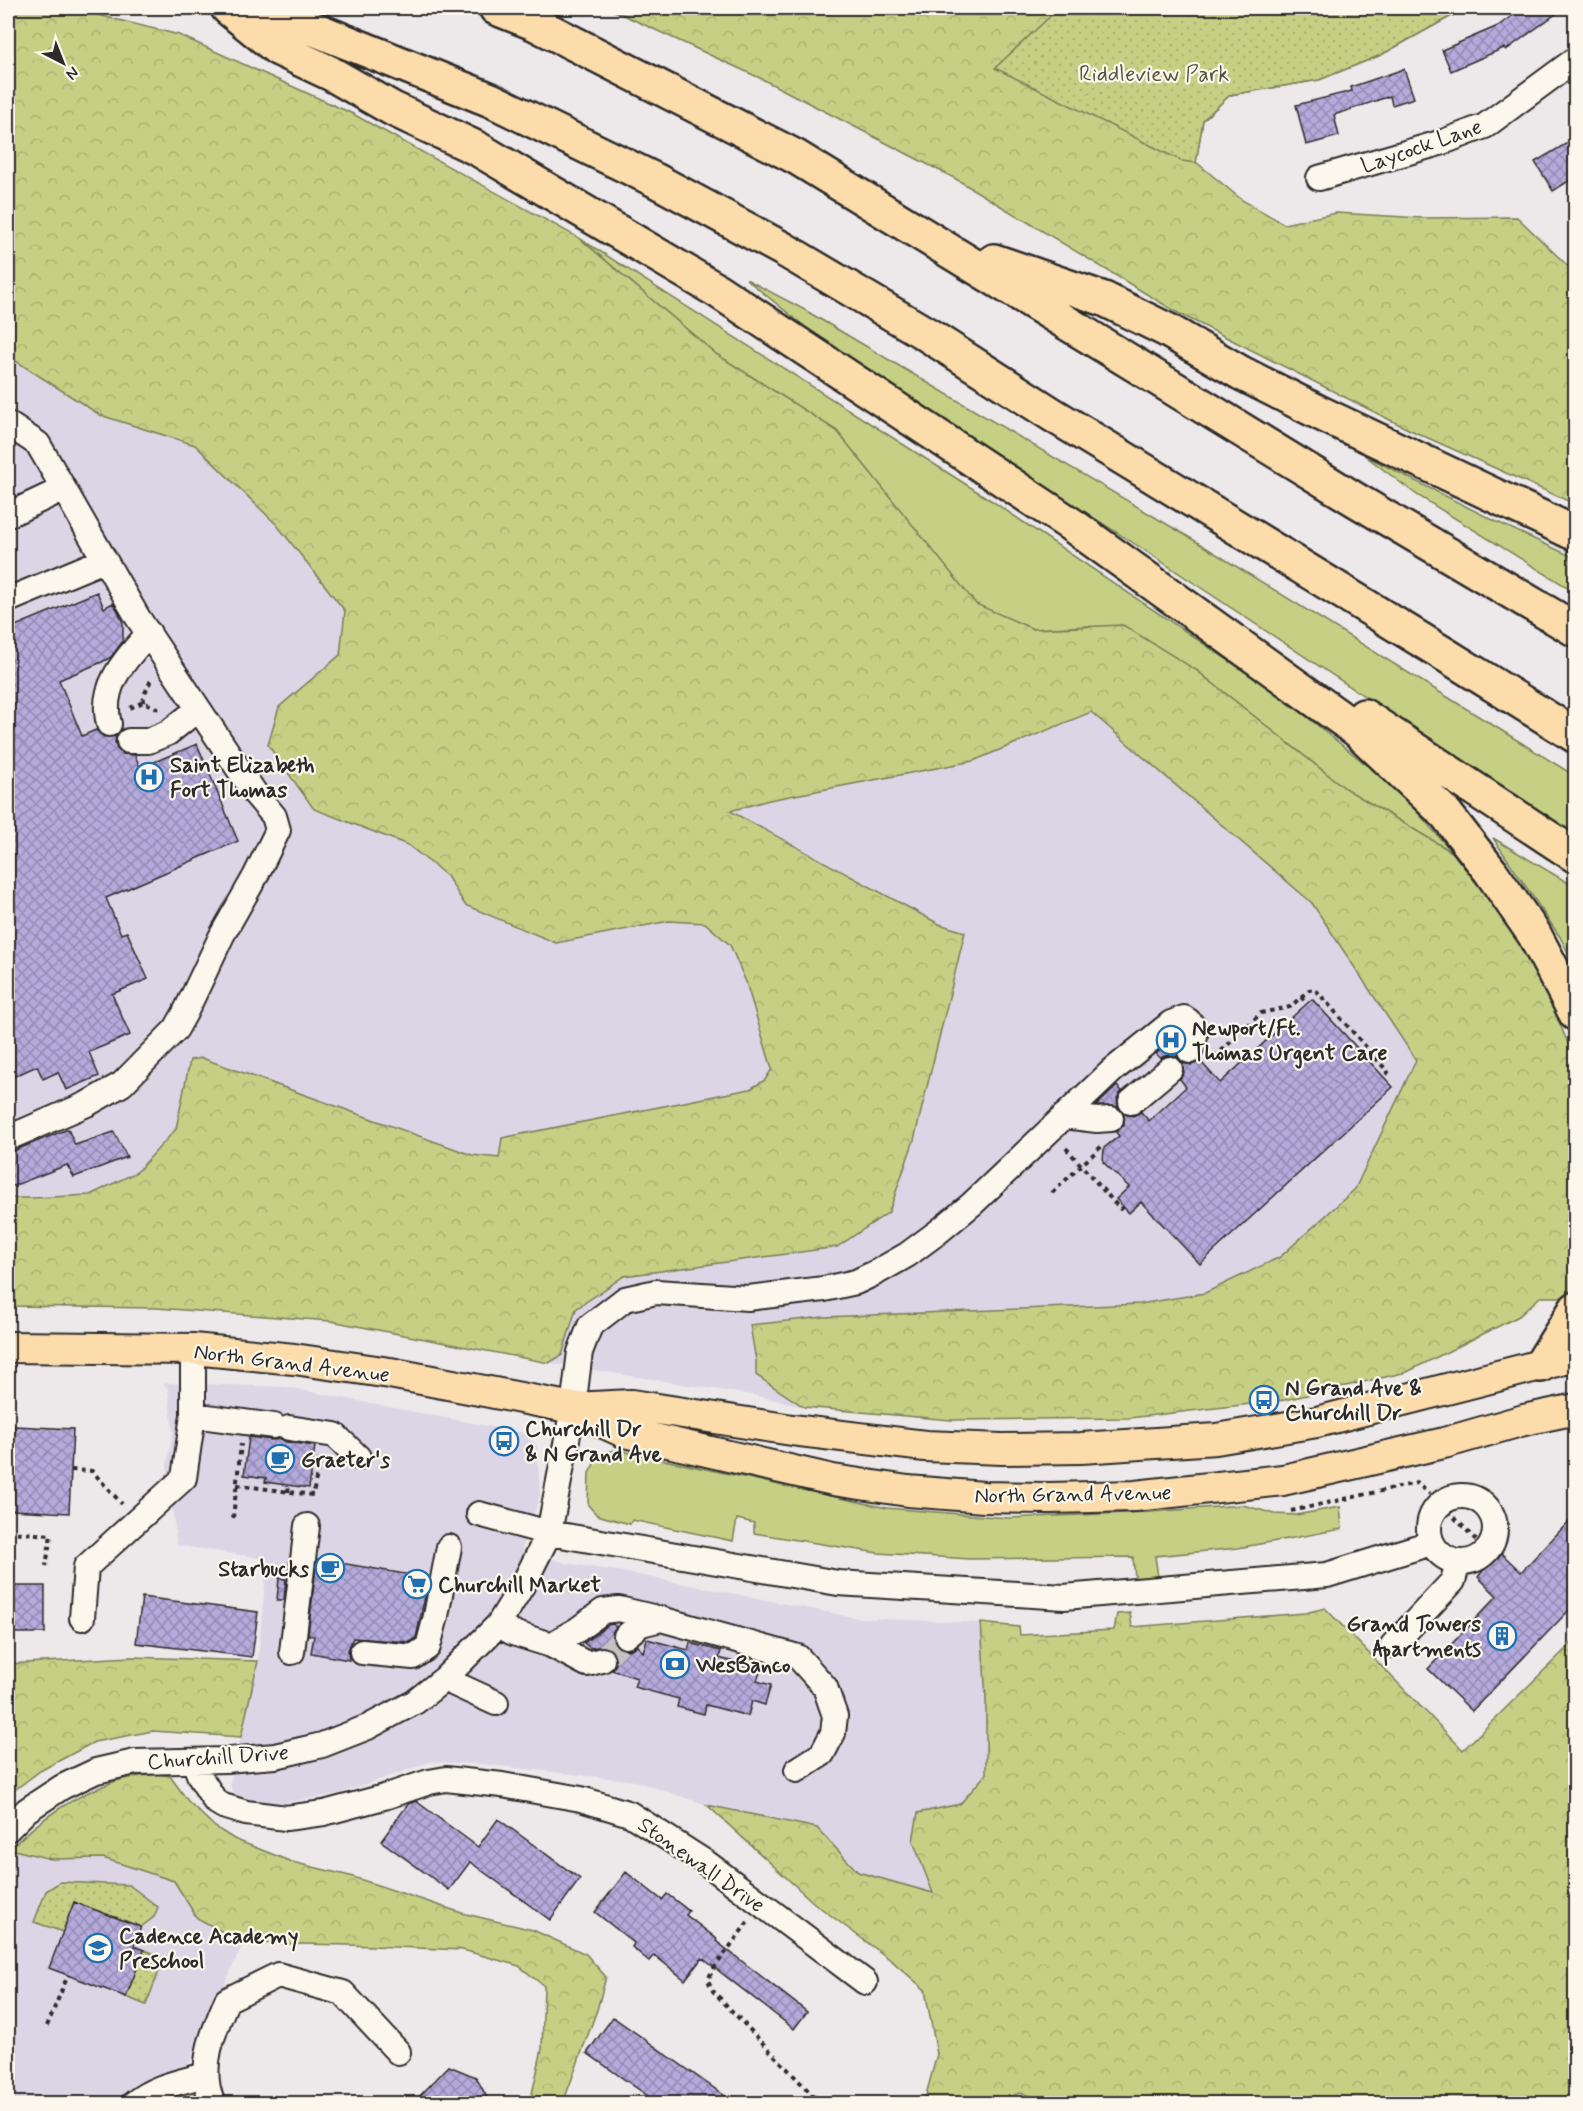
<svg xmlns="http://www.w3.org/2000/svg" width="1583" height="2111" viewBox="0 0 1583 2111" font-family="Mynerve,sans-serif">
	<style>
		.built { fill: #dcd5e5 }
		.green { fill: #c5d084; stroke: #787e58; stroke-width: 1.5 }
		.forest { fill: url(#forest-crowns); stroke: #787e58; stroke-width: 1.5 }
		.park { fill: url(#park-dots); stroke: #787e58; stroke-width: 1.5 }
		.building { fill: url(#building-cross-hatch); stroke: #2b2b2b; stroke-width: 1.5 }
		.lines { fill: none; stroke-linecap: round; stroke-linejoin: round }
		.minor-tunnel { stroke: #c6c2c3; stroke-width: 24; stroke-dasharray: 24 12; stroke-linecap: butt }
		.minor-casing { stroke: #2b2b2b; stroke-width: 28 }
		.major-casing { stroke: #2b2b2b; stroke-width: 34 }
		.highway-casing { stroke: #2b2b2b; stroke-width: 38 }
		.path { stroke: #2b2b2b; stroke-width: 4; stroke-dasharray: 4.5 4.5; stroke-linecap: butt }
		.minor { stroke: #fbf7ec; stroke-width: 24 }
		.major { stroke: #fddcac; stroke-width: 30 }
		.highway { stroke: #fddcac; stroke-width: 33 }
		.labels { text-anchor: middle; stroke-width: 4.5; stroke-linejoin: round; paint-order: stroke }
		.park-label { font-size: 22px; fill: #525441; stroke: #fbf7ec }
		.street-label { font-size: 22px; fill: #2b2b2b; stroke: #fbf7ec }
		.poi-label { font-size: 22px; font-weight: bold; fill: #2b2b2b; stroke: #fbf7ec; text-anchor: start }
	</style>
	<defs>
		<pattern id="forest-crowns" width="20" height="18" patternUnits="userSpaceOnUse" patternTransform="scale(1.5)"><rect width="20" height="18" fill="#c5d084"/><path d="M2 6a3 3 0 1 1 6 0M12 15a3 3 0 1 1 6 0" fill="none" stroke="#a9b372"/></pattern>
		<pattern id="park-dots" width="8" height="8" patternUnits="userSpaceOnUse" patternTransform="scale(1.5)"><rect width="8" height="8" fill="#c5d084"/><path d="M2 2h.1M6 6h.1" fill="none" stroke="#a9b372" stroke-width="1.8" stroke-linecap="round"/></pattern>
		<pattern id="building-cross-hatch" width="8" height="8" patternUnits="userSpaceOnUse" patternTransform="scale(1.5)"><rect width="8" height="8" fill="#b4aadb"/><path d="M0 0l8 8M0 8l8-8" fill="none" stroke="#938bb2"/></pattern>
	</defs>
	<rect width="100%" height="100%" fill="#ede8e9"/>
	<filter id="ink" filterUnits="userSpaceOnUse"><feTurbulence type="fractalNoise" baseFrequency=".0167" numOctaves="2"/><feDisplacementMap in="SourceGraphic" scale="12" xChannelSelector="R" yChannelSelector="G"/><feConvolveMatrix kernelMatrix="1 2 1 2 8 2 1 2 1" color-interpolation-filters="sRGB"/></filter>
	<g filter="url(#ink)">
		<path class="built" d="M 8,356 L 100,415 L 195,445 L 277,525 L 345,611 L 340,655 L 279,707 L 314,809 L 408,845 L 447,876 L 465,905 L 630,928 L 669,921 L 705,923 L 730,945 L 746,982 L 772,1069 L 765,1080 L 750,1089 L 502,1138 L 500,1158 L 472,1155 L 190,1061 L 176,1129 L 137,1173 L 90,1195 L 33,1198 L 8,1198 Z
			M 1091,712 L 1312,903 L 1416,1060 L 1355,1189 L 1280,1257 L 1205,1293 L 1140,1304 L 824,1317 L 750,1325 L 756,1361 L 756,1375 L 804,1407 L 758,1396 L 549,1363 L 562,1355 L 576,1309 L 624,1276 L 837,1247 L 889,1212 L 914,1140 L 965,932 L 939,924 L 729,811 L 769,800 L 973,761 Z
			M 163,1383 L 286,1387 L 524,1433 L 537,1446 L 540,1495 L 522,1549 L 565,1563 L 623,1572 L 857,1618 L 981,1623 L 986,1699 L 986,1774 L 960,1804 L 913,1841 L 934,1893 L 858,1872 L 817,1828 L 707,1805 L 635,1781 L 480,1764 L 430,1762 L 338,1794 L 263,1806 L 236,1802 L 230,1784 L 258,1661 L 267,1559 L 177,1545 L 167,1465 L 173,1431 L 168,1388 Z
			M 10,1849 L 51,1859 L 103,1858 L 175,1881 L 197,1918 L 243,1943 L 189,2064 L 156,2075 L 113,2103 L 8,2104 L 8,1852 Z"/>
		<path class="green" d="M 579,238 L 992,501 L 1281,696 L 1399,791 L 1452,852 L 1346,789 L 1196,670 L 1088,626 L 1033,629 L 975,604 L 837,431 L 716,354 Z
			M 746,279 L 803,309 L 1197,542 L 1575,776 L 1575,836 L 1138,546 L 841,356 Z
			M 1364,455 L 1493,520 L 1575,558 L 1575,592 L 1417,495 Z
			M 1493,838 L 1575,887 L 1575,966 L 1560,937 Z
			M 617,1450 L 887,1508 L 1008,1518 L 1150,1512 L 1243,1505 L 1275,1514 L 1296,1515 L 1340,1507 L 1342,1529 L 1238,1548 L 1155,1556 L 1158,1577 L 1135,1578 L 1133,1557 L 970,1559 L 878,1553 L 754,1533 L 754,1523 L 737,1519 L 733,1541 L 632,1520 L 630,1524 L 597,1515 L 588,1505 L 589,1473 L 600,1453 Z
			M 193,2089 L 195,2103 L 154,2104 Z"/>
		<path class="forest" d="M 8,8 L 70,8 L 179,35 L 351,113 L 579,238 L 716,354 L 837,431 L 976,604 L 1033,629 L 1123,625 L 1196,670 L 1346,789 L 1452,852 L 1494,903 L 1542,981 L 1572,1053 L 1576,1070 L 1576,1270 L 1569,1297 L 1540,1297 L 1519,1316 L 1407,1372 L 1285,1400 L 1129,1418 L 951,1420 L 804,1407 L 756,1375 L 756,1361 L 750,1325 L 824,1317 L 1140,1304 L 1205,1293 L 1280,1257 L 1355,1189 L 1416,1060 L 1312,903 L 1091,712 L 973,761 L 769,800 L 730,811 L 939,924 L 965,932 L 914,1140 L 889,1212 L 837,1247 L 624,1276 L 576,1309 L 562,1355 L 549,1363 L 331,1321 L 157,1308 L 8,1306 L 8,1198 L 33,1198 L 90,1195 L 137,1172 L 176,1129 L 190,1060 L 202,1058 L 472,1155 L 499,1158 L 502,1138 L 750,1089 L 765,1080 L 772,1069 L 746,982 L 730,945 L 705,923 L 669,921 L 556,943 L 465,905 L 447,876 L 408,845 L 314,809 L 268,745 L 279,707 L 340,655 L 345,611 L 277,525 L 195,445 L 100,415 L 8,356 Z
			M 608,8 L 1466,8 L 1381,55 L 1319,80 L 1230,95 L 1203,120 L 1196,162 L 1242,200 L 1284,224 L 1336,213 L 1422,218 L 1517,217 L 1575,273 L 1575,504 L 1408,429 L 1178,313 L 956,179 L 762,79 Z
			M 1325,1608 L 1463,1750 L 1575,1640 L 1575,2103 L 1062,2104 L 1020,2093 L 993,2103 L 944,2103 L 925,2099 L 937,2054 L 925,1990 L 892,1961 L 814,1903 L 707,1805 L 817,1828 L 858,1872 L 933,1893 L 913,1841 L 918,1813 L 960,1804 L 986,1774 L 986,1699 L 981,1623 L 1019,1627 L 1020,1635 L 1114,1630 L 1117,1614 L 1130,1613 L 1132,1627 L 1305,1613 Z
			M 131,1657 L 258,1661 L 241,1737 L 153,1731 L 94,1742 L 40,1771 L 8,1795 L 8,1664 Z
			M 157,1774 L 170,1776 L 188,1801 L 215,1827 L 234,1839 L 292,1862 L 350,1876 L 462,1913 L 533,1930 L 586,1954 L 606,1977 L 597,2010 L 563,2103 L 530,2103 L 542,2049 L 544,1986 L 519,1966 L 463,1950 L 350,1945 L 243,1943 L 197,1918 L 174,1881 L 103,1858 L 51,1859 L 10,1849 C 41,1818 73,1796 116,1781 C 128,1777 144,1776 157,1774 Z"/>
		<path class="park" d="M 1059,8 L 1466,8 L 1381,55 L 1319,80 L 1230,95 L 1203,120 L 1196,163 L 1182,161 L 995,68 Z
			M 60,1882 L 129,1885 L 158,1907 L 154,1917 L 141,1927 L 74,1902 L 63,1932 L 34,1922 L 46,1891 Z
			M 144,1950 L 164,1958 L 146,2005 L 126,1997 Z"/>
		<path class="building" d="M 1523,8 L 1564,8 L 1506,50 L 1504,48 L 1451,71 L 1442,50 L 1498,26 Z
			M 1404,69 L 1414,98 L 1392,105 L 1390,96 L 1334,115 L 1339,136 L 1306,145 L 1296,105 L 1352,91 L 1351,87 Z
			M 1569,142 L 1575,153 L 1575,177 L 1553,191 L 1535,162 Z
			M 97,592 L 104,608 L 113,603 L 118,611 L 123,623 L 123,641 L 111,657 L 102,662 L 59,680 L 82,736 L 96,730 L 104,737 L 116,736 L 115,742 L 117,749 L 122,754 L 135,755 L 140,768 L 197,744 L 238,841 L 106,898 L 121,934 L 127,932 L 148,979 L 112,994 L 130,1035 L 89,1052 L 99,1076 L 66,1090 L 58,1072 L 43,1079 L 37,1066 L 8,1079 L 8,629 Z
			M 1312,999 L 1393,1087 L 1200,1264 L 1141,1202 L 1129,1213 L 1116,1199 L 1129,1187 L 1103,1162 L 1104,1148 L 1119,1136 L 1116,1132 L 1124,1125 L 1124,1114 L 1133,1116 L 1141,1112 L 1149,1121 L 1186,1087 L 1180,1079 L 1184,1073 L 1182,1063 L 1192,1065 L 1200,1061 L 1220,1083 Z
			M 1177,1036 L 1180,1039 L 1176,1051 L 1178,1057 L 1168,1055 L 1160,1058 L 1156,1054 Z
			M 1117,1086 L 1122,1091 L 1117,1098 L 1118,1107 L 1096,1106 Z
			M 68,1129 L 75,1145 L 114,1132 L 127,1157 L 74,1177 L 67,1165 L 8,1188 L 8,1153 Z
			M 15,1426 L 73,1429 L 69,1513 L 11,1510 Z
			M 249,1437 L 272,1440 L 280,1439 L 287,1442 L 315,1446 L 309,1488 L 265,1482 L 266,1478 L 244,1475 Z
			M 1575,1515 L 1575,1604 L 1472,1711 L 1428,1669 L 1497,1596 L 1478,1577 L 1488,1564 L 1500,1552 L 1521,1572 Z
			M 317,1559 L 429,1578 L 416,1638 L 409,1642 L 353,1638 L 348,1650 L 349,1660 L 311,1653 L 314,1636 L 308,1635 Z
			M 279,1578 L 286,1579 L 284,1600 L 277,1600 Z
			M 8,1586 L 45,1586 L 45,1633 L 8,1633 Z
			M 142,1597 L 258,1612 L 252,1657 L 136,1643 Z
			M 613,1624 L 616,1627 L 613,1631 L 612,1639 L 615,1645 L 621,1649 L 629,1650 L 637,1646 L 643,1652 L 647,1639 L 688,1650 L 690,1643 L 721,1651 L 719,1658 L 761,1669 L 757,1681 L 771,1685 L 765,1705 L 752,1701 L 748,1716 L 706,1705 L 704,1714 L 677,1707 L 679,1699 L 634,1687 L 637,1678 L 612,1670 L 616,1664 L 616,1657 L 612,1650 L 605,1646 L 590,1648 L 584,1643 L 608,1625 Z
			M 416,1801 L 478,1847 L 498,1819 L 580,1879 L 550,1920 L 470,1862 L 449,1890 L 381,1841 L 408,1804 Z
			M 626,1872 L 662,1900 L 667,1894 L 689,1911 L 686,1915 L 717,1939 L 716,1941 L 807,2012 L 794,2029 L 702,1958 L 685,1980 L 654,1955 L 649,1961 L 632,1947 L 634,1943 L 595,1912 Z
			M 74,1902 L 141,1927 L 134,1946 L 144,1950 L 126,1997 L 49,1968 Z
			M 613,2017 L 735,2103 L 658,2103 L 587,2053 Z
			M 449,2066 L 476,2077 L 490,2103 L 413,2103 Z"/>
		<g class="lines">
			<path class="minor-tunnel" d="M 602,1660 L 626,1636"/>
			<g class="minor-casing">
				<path id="minor" d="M 1319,178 L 1443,142 L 1485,126 L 1576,59
					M 8,424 L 38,444 L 138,618 L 256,795 L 274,816 L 278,830 L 255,877 L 222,935 L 185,1013 L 176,1029 L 122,1084 L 87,1104 L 8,1138
					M 8,515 L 63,489
					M 8,600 L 104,560
					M 109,724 C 99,686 125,660 149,633
					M 129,741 L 148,741 L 168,733 L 198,709
					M 1131,1102 L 1170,1069
					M 1064,1116 L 1097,1120 L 1111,1119
					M 193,1415 L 274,1426
					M 289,1428 L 335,1435 L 358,1457
					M1429 1529a33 33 0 1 1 66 0a33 33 0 1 1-66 0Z
					M 479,1514 L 549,1533 L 838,1583 L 1064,1597 L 1327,1575 L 1431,1543
					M 82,1618 L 86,1567 L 184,1478 L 193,1415 L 193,1349
					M 498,1625 L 513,1633 L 551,1645 L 577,1630 L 603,1611 L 619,1609 L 661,1619 L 798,1657 L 825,1687 L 835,1716 L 833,1733 L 822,1754 L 797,1770
					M 626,1636 L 641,1624 L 661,1619
					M 551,1645 L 587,1664 L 602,1660
					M 1393,1645 L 1453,1581 L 1458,1562
					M 292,1652 L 307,1526
					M 362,1652 L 413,1657 L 428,1647 L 436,1616 L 449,1547
					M 444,1679 L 496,1703
					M 194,1761 L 200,1777 L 215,1801 L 223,1806 L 246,1813 L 286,1818 L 324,1813 L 384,1797 L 429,1782 L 446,1779 L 502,1785 L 581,1799 L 630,1814 L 708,1864 L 865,1982
					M 8,1829 L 27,1810 L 62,1787 L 96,1771 L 135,1762 L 226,1760 L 275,1756 L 301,1750 L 322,1745 L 368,1727 L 415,1702 L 444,1679 L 498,1625 L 525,1581 L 549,1533 L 573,1408 L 580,1352 L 590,1326 L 625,1299 L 656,1292 L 748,1298 L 824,1289 L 856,1282 L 877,1272 L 907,1255 L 938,1232 L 972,1204 L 1113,1070 L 1171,1023 L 1184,1018 C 1198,1026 1197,1038 1190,1051
					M 133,2104 C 154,2086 180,2082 205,2075
					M 213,2104 C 197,2069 213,2032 227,2000 L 278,1975 L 343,1993 L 398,2052"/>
			</g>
			<g class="major-casing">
				<path id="major" d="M 8,1347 L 193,1349 L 294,1359 L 390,1373 L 573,1408 L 632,1405 L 792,1430 L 925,1446 L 1002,1449 L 1081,1448 L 1216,1439 L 1317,1422 L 1576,1356
					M 578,1411 L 624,1432 L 833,1480 L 908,1491 L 984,1497 L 1049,1498 L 1135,1496 L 1283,1480 L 1444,1443 L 1524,1420 L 1576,1409"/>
			</g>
			<g class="highway-casing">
				<path id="highway" d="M 228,8 L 277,48 L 330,73 L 393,109 L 478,149 L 718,291 L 1072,525 L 1357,730 L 1446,814 L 1491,872 L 1534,934 L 1576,1014
					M 256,8 L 282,16 L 491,100 L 655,180 L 783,249 L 928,335 L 1053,415 L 1449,657 L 1576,736
					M 496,8 L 534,23 L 796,157 L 1356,500 L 1576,630
					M 994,261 L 1104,299 L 1167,330 L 1241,373 L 1322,414 L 1576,534
					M 1364,716 L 1576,856
					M 1541,1365 L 1576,1309"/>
			</g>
			<path class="path" d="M 143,702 L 145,693 L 151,680
				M 130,708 L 143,702 L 159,709
				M 1301,997 L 1309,990 L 1315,989 L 1388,1072 L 1384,1077
				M 1215,1057 L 1261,1013 L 1290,1007 L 1301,997 L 1307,1003
				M 1066,1148 L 1120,1209 L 1123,1207
				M 1052,1193 L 1104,1144
				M 8,1469 L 13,1469
				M 71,1470 L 92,1471 L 122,1504
				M 237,1485 L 313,1495 L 320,1456
				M 288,1492 L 289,1485
				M 1291,1511 L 1417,1483 L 1430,1494
				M 1448,1511 L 1479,1543
				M 233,1518 L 241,1444
				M 8,1532 L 51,1535 L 46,1566
				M 748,1922 L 712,1971 L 708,1980 L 713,1991 L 821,2104
				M 47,2026 L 68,1975"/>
			<use href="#minor" class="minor"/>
			<use href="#major" class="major"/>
			<use href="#highway" class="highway"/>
		</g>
	</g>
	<defs>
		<g id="hospital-ring" transform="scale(1.5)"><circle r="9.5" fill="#fbf7ec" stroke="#1f6fb2" stroke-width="1.5"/><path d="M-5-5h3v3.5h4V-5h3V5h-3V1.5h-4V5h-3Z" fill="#1f6fb2"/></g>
		<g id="bus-ring" transform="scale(1.5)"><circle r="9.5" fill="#fbf7ec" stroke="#1f6fb2" stroke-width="1.5"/><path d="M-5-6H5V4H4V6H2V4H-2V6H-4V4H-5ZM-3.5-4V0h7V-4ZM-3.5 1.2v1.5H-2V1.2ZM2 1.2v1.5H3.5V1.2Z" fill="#1f6fb2"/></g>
		<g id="cafe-ring" transform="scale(1.5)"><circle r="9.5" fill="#fbf7ec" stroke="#1f6fb2" stroke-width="1.5"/><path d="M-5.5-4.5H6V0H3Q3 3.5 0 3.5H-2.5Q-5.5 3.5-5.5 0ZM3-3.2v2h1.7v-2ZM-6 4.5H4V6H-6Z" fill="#1f6fb2"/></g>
		<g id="supermarket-ring" transform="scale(1.5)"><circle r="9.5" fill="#fbf7ec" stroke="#1f6fb2" stroke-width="1.5"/><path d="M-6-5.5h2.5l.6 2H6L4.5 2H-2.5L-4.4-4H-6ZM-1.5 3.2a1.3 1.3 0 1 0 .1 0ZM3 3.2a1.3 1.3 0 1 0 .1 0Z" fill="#1f6fb2"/></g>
		<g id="building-ring" transform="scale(1.5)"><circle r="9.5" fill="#fbf7ec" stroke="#1f6fb2" stroke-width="1.5"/><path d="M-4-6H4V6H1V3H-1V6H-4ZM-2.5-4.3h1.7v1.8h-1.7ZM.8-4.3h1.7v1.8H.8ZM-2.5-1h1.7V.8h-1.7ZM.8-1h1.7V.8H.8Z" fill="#1f6fb2"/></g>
		<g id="bank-ring" transform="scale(1.5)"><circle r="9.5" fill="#fbf7ec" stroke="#1f6fb2" stroke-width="1.5"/><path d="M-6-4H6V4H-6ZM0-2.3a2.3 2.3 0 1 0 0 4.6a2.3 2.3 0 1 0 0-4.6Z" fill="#1f6fb2"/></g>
		<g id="school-ring" transform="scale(1.5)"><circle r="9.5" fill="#fbf7ec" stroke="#1f6fb2" stroke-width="1.5"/><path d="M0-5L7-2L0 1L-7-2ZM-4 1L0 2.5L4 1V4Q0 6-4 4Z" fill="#1f6fb2"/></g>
	</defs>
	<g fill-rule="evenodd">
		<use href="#hospital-ring" x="149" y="777"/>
		<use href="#hospital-ring" x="1171" y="1040"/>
		<use href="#bus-ring" x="1264" y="1400"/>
		<use href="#bus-ring" x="504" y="1441"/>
		<use href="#cafe-ring" x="280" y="1459"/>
		<use href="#cafe-ring" x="330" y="1568"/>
		<use href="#supermarket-ring" x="417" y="1584"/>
		<use href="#building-ring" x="1502" y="1636"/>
		<use href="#bank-ring" x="675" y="1664"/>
		<use href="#school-ring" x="98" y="1948"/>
	</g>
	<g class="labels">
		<g class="park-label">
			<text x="1154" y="81">Riddleview Park</text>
		</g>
		<g class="street-label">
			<text transform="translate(1421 145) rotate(-19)" y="8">Laycock Lane</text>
			<text transform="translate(292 1362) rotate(7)" y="8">North Grand Avenue</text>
			<text transform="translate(1073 1493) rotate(-1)" y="8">North Grand Avenue</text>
			<text transform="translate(218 1756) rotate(-4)" y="8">Churchill Drive</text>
			<text transform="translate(702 1864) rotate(35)" y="8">Stonewall Drive</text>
		</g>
		<g class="poi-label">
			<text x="170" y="772">Saint Elizabeth<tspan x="170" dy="25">Fort Thomas</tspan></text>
			<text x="1192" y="1035">Newport/Ft.<tspan x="1192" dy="25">Thomas Urgent Care</tspan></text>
			<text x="1285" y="1395">N Grand Ave &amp;<tspan x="1285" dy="25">Churchill Dr</tspan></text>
			<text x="525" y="1436">Churchill Dr<tspan x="525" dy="25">&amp; N Grand Ave</tspan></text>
			<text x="301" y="1467">Graeter's</text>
			<text x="309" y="1576" text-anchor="end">Starbucks</text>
			<text x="438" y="1592">Churchill Market</text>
			<text x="1481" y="1631" text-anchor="end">Grand Towers<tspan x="1481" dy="25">Apartments</tspan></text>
			<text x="696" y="1672">WesBanco</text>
			<text x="119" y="1943">Cadence Academy<tspan x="119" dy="25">Preschool</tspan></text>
		</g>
	</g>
	<rect width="1583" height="2111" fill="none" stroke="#fbf7ec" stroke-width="30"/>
	<rect x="15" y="15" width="1553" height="2081" fill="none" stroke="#2b2b2b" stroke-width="2" filter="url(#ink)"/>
	<g transform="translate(63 63) rotate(138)" stroke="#fbf7ec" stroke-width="4.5" paint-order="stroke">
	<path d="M0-4.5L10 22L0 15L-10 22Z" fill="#2b2b2b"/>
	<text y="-9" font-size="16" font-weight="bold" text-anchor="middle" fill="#2b2b2b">N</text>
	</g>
</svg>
